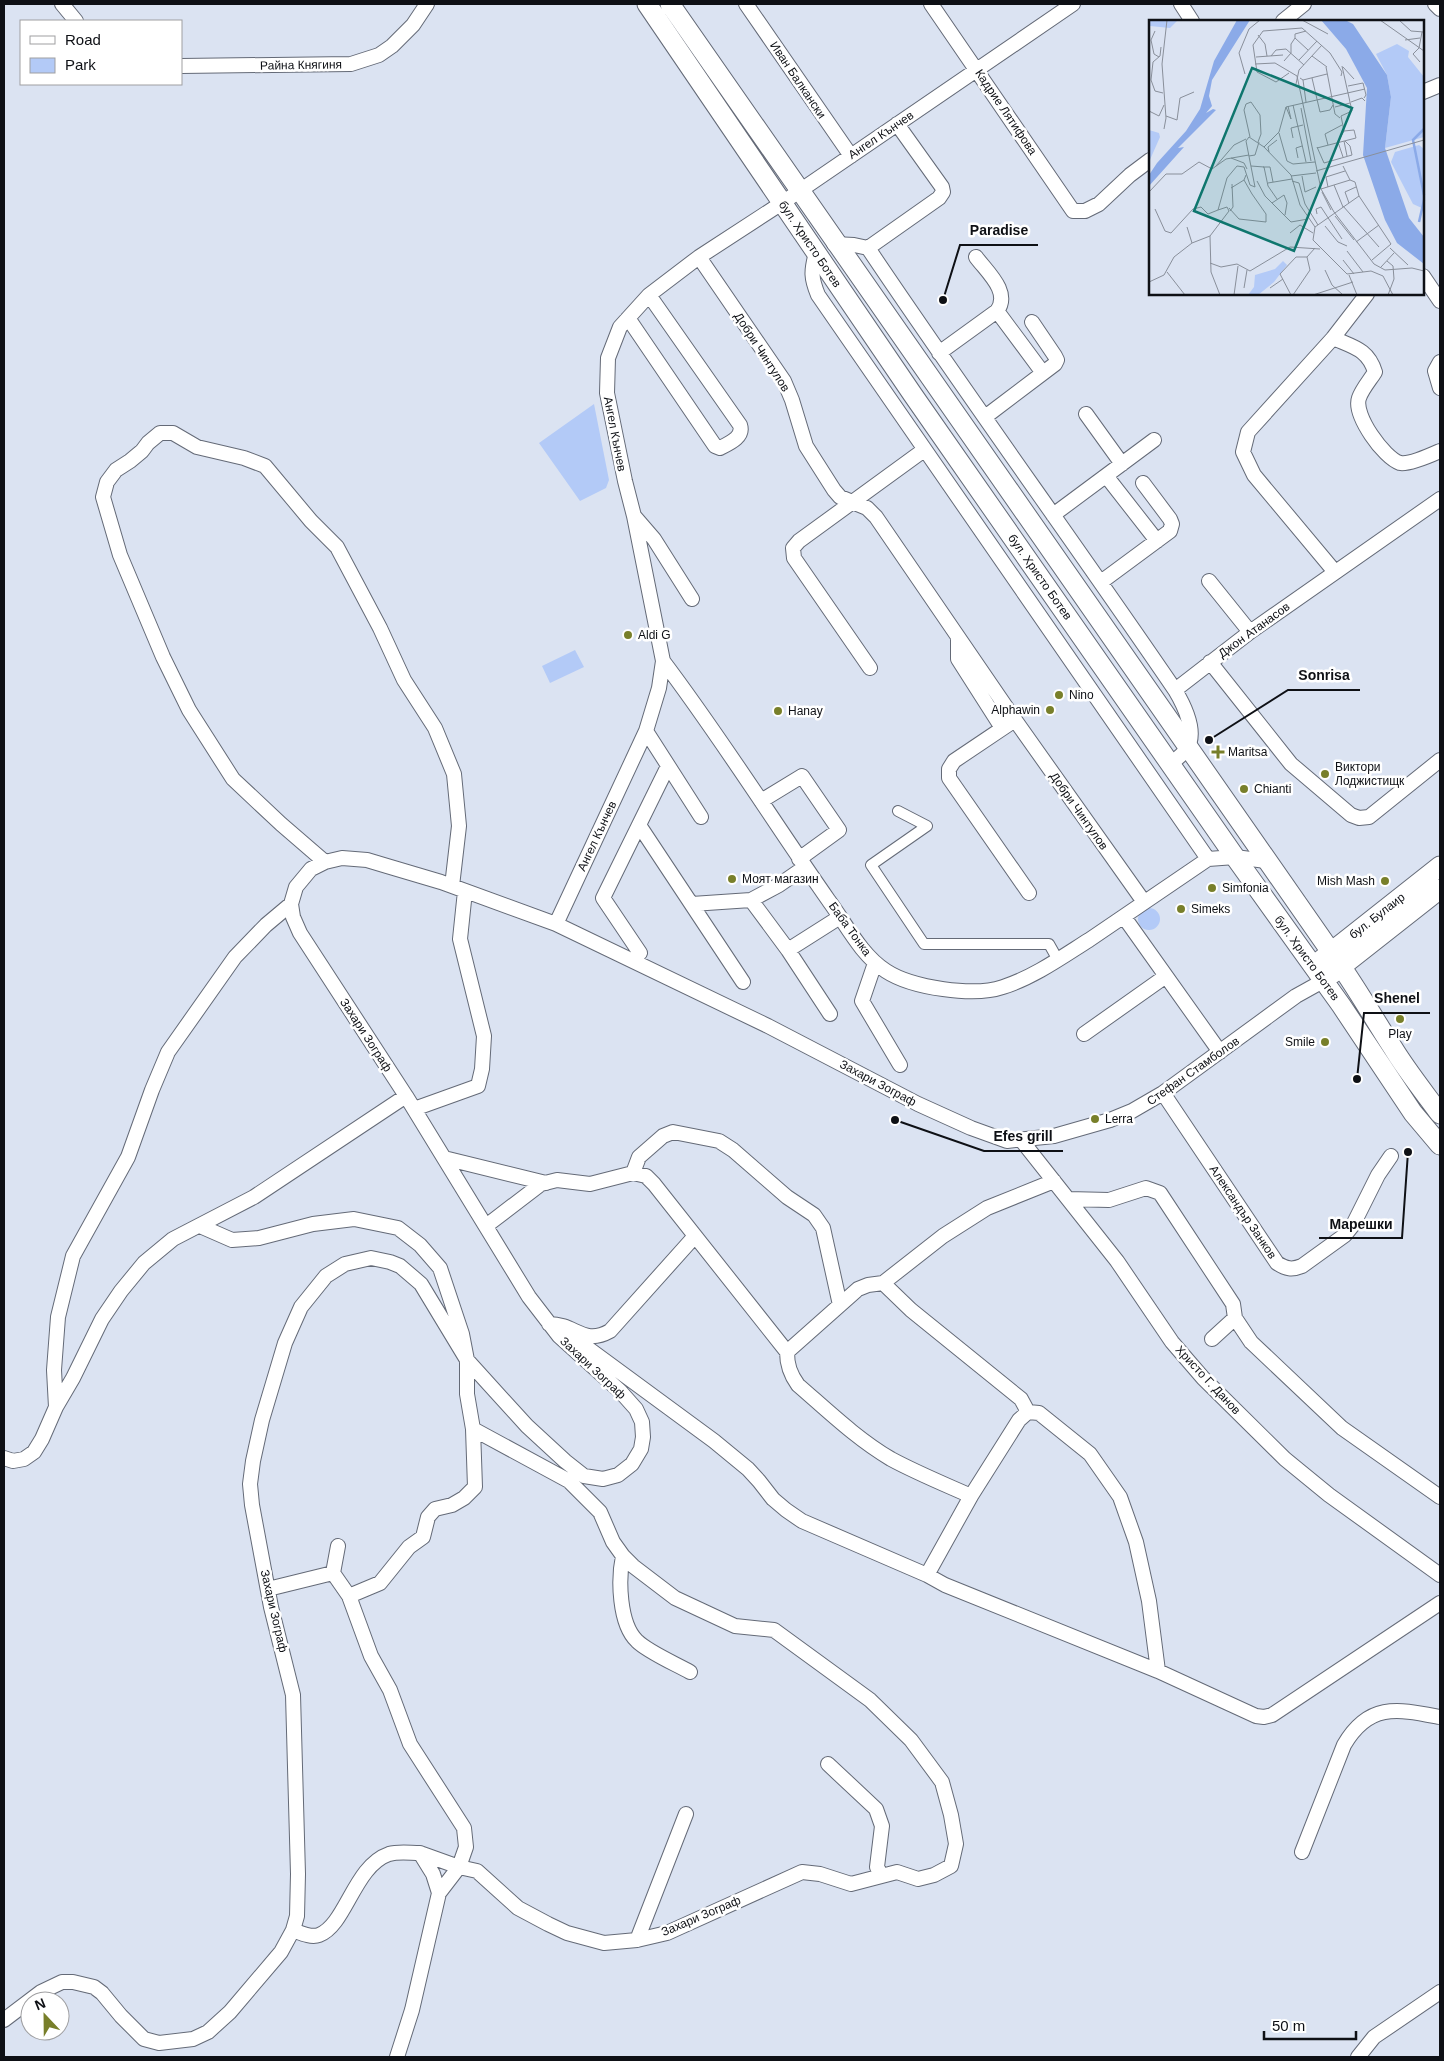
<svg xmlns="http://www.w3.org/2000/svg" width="1444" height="2061" viewBox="0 0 1444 2061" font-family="Arial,sans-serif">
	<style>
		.green { fill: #b3caf7 }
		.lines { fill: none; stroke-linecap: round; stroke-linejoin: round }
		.pedestrian-casing { stroke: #646a77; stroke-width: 12 }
		.minor-casing { stroke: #646a77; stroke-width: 16 }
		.secondary-casing { stroke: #646a77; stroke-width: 21 }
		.pedestrian { stroke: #fff; stroke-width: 10 }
		.minor { stroke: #fff; stroke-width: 14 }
		.secondary { stroke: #fff; stroke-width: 19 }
		.poi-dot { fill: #787f2a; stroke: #fff; stroke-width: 2 }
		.labels { text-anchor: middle; stroke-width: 5; stroke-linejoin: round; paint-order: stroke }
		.street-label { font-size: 12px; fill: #0e1015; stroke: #fff }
		.poi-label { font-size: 12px; fill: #0e1015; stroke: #fff; text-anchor: start }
		.inset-river { fill: none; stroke: #8baae8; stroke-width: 2.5 }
		.inset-road { fill: none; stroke: #898f9a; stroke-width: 1 }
		.view { fill: #0f766e; fill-opacity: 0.15; stroke: #0f766e; stroke-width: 2.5 }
		.inset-edge { fill: none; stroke: #0e1015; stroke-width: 2.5 }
		.leader { fill: none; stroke: #0e1015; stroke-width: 2 }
		.callout-dot { fill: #0e1015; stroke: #fff; stroke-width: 2 }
		.callout-label { font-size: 14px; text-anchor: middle; font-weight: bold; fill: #0e1015; stroke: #fff; stroke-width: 5; stroke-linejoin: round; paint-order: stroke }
	</style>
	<rect width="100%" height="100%" fill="#dbe3f2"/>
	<path class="green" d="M 594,404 L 609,480 L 606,488 L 580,501 L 539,443 Z
		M 575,650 L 584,667 L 550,683 L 542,666 Z
		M1138 919a11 11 0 1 1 22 0a11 11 0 1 1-22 0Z"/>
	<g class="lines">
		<g class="pedestrian-casing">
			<path id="pedestrian" d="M 898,811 L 927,826 L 871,865 L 924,944 L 1049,944 L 1058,960"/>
		</g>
		<g class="minor-casing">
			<path id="minor" d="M 62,4 L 76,21
				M 746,4 L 851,156
				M 931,4 L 1073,211 L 1085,211 L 1099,204 L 1130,175 L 1150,160
				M 1181,4 L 1192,21
				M 1435,4 L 1440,9
				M 1283,21 L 1304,4
				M 181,66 L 351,64 L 379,55 L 392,46 L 413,25 L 427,4
				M 1423,92 L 1440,85
				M 834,244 L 854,245 L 868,248 C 968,397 1074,542 1175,690 C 1184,705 1198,733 1186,750 C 1182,755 1176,759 1171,764
				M 868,248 L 939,198 L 943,192 L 942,187 L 897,124
				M 816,253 C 811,271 811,278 818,295 L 1208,859
				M 699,257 L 784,381 L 792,400 L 806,446 L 834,490 L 840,497 L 867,508 L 876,517 L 1015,720 L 1144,902
				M 1423,276 L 1440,301
				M 997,311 L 1043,373
				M 628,318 L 715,446 L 720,448 C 730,443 744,437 740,425 L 649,295
				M 1333,338 C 1353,347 1368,349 1375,372 C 1370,380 1362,389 1359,398 C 1353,415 1384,458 1400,463 C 1409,465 1431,455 1440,451
				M 939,353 L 997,311 C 1011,292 987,272 976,257
				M 1440,362 L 1435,371 L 1440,388
				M 1086,414 L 1122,464
				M 985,417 L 1055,364 L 1057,360 L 1055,356 L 1032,322
				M 1107,477 L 1157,541
				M 1053,515 L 1154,440
				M 635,517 L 654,539 L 692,599
				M 1335,572 L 1254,475 L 1243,452 L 1248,432 L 1333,338 L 1367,294
				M 1209,581 L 1250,632
				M 1101,582 L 1170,531 L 1172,524 L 1170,519 L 1143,483
				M 958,638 L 958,659 L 1002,728
				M 663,661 C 722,739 773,821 829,901 C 846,924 861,955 886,971 C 912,988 974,997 1003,987 C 1034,977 1062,957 1089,940 C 1129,913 1168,886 1208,859 L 1235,857 L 1266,861
				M 1210,662 L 1291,764 L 1351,815 L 1359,818 L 1369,817 L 1440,760
				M 870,668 L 794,558 L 793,548 L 799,541 L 924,450
				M 1175,690 L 1250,632 L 1440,499
				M 1015,720 L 954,761 L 949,769 L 949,778 L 1029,893
				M 646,731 L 701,817
				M 761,801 L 802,776 L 839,830 L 799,859
				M 639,825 L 743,982
				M 325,862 L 281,824 L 233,779 L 189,710 L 163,657 L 120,555 L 103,497 L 107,482 L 116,470 L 130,461 L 142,451 L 148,443 L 160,433 L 173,433 L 197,447 L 244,458 L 265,466 L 311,521 L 337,547 L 380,628 L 404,680 L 435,728 L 454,774 L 459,826 L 452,886
				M 751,900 L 788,950 L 830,1014
				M 692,904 L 751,900 L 779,885 L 805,867
				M 1124,917 L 1220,1052
				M 556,924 L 646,731 L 659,688 L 663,661 L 634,516 L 625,481 L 607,393 L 608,358 L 620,327 L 649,295 L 699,257 L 782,203 L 1073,4
				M 788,950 L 840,917
				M 640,953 L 603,898 L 668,766
				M 875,963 L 862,1001 L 900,1065
				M 1084,1034 L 1166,976
				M 1163,1093 L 1277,1263 C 1286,1269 1292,1270 1302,1266 L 1345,1235 L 1353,1225 L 1378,1175 L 1391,1156
				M 414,1109 L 478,1086 L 482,1069 L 484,1036 L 460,939 L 465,891
				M 1022,1141 L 1117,1261 L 1172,1342 L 1203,1378 L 1285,1459 L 1329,1495 L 1440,1575
				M 444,1158 L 546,1183
				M 633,1173 L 639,1157 L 663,1136 L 673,1132 L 719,1141 L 733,1150 L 787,1197 L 814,1215 L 823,1228 L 840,1305
				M 1068,1199 L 1109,1200 L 1146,1188 L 1160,1193 L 1233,1304 L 1235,1318 L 1251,1342 L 1342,1428 L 1440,1497
				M 200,1226 L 232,1240 L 259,1238 L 313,1224 L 354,1219 L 398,1228 L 420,1245 L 440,1268 L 462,1334 L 467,1360 L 467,1394 L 473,1429 L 569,1481 L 600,1512 L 613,1542 L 623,1556 L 633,1566 L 675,1598 L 735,1626 L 774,1630 L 870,1700 L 911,1740 L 942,1782 L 951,1815 L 956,1844 L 951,1866 L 934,1875 L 918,1879 L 897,1872 L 851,1884 L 820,1874 L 802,1872 L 667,1933 L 637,1940 L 604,1943 L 567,1933 L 548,1924 L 518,1908 L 477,1871 L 459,1867 L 420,1853
				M 486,1226 L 541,1184 L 557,1180 L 590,1184 L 633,1173 L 646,1176 L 654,1184 L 787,1352 C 787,1365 790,1374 798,1385 C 828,1411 857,1439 891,1459 C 917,1473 944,1484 971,1496
				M 883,1283 L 911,1310 L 1021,1399 L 1028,1412
				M 549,1324 C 576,1324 583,1346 610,1331 L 695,1236
				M 561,1337 L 578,1341 L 714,1441 L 748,1469 L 759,1481 L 773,1499 L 786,1510 L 802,1521 L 927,1575 L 945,1585 L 1158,1671 L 1256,1716 L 1264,1717 L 1272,1715 L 1440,1603
				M 1212,1339 L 1235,1318
				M 787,1352 L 858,1289 L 868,1285 L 883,1283 L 943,1236 L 987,1208 L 1054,1181
				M 56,1407 L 54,1370 L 58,1317 L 73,1256 L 128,1157 L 152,1090 L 168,1052 L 235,957 L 266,925 L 291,904
				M 4,1458 L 13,1461 L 24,1459 L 34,1452 L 42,1439 L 56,1407 L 73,1378 L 102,1319 L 121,1291 L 144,1263 L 173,1239 L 254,1197 L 406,1096
				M 338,1546 L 333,1573 L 349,1596 L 371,1656 L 390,1690 L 410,1744 L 464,1828 L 466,1847 L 459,1867 L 439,1893
				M 623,1556 C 618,1579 619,1624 637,1641 C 648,1652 676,1664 690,1672
				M 927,1575 L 971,1496 L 1019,1420 L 1028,1412 L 1039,1413 L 1090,1454 L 1120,1497 L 1136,1542 L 1149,1601 L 1158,1671
				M 268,1589 L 333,1573
				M 349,1596 L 380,1583 L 409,1547 L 423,1537 L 428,1517 L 435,1509 L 452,1505 L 464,1498 L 475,1487 L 473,1429
				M 828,1764 L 876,1809 L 882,1826 L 877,1867 L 881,1875
				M 1302,1852 L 1344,1745 C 1369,1702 1398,1709 1440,1717
				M 293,1930 C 301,1933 311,1938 319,1935 C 346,1925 354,1866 389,1854 C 399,1851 410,1853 420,1853 L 433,1874 L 439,1893 L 412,2010 L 397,2057
				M 637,1940 L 686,1814
				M 4,2020 L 41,1992 L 62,1982 L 73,1982 L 94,1987 L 102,1993 L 121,2016 L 144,2039 L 159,2043 L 193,2039 L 208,2032 L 230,2012 L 281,1952 L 293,1930 L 297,1916 L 298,1874 L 293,1695 L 271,1607 L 252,1505 L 250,1484 L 253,1461 L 262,1420 L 285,1343 L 301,1307 L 326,1276 L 345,1264 L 371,1258 L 390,1262 L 400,1266 L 421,1284 L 467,1360 L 527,1426 L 565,1461 L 584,1476 L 603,1479 L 618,1475 L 632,1464 L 641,1449 L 643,1437 L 642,1422 L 636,1409 L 620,1391 L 559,1336 L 529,1297 L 406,1096 L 300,933 L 293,917 L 291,904 L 296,887 L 311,869 L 325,862 L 342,858 L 367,860 L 387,866 L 441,882 L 556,924 L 768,1026 L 918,1104 L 971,1128 L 1007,1141 L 1054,1136 L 1110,1120 L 1132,1111 L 1163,1093 L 1296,996 L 1323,981
				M 1358,2057 L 1374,2037 L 1440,1992"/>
		</g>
		<g class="secondary-casing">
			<path id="secondary" d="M 647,4 L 913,395 L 1235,857 L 1341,1005 L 1413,1113 L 1440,1145
				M 670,4 C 891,324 1113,644 1338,962 C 1358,990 1374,1019 1393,1048 C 1407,1071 1424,1092 1440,1114
				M 1321,960 L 1440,866
				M 1332,974 L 1440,889"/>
		</g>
		<use href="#pedestrian" class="pedestrian"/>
		<use href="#minor" class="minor"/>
		<use href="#secondary" class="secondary"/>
	</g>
	<g class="poi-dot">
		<circle cx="628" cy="635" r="5"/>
		<circle cx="1059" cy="695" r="5"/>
		<circle cx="1050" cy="710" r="5"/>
		<circle cx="778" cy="711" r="5"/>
		<path d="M1215.5 744.5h5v5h5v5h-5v5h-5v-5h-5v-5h5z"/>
		<circle cx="1325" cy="774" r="5"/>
		<circle cx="1244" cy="789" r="5"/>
		<circle cx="732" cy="879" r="5"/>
		<circle cx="1385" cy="881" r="5"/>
		<circle cx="1212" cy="888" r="5"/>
		<circle cx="1181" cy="909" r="5"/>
		<circle cx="1400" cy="1019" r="5"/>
		<circle cx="1325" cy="1042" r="5"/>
		<circle cx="1095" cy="1119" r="5"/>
	</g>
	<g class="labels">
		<g class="street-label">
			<text transform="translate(301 65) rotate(-1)" y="4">Райна Княгиня</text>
			<text transform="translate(798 80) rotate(56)" y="4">Иван Балкански</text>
			<text transform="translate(1006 112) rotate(56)" y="4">Кадрие Лятифова</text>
			<text transform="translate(881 135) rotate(-34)" y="4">Ангел Кънчев</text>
			<text transform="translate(810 244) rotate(56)" y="4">бул. Христо Ботев</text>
			<text transform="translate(762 352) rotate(57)" y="4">Добри Чинтулов</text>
			<text transform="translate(615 434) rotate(79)" y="4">Ангел Кънчев</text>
			<text transform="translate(1040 577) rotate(55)" y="4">бул. Христо Ботев</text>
			<text transform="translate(1254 630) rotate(-36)" y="4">Джон Атанасов</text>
			<text transform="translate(1079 811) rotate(55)" y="4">Добри Чинтулов</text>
			<text transform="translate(597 836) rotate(-65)" y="4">Ангел Кънчев</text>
			<text transform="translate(1377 916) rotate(-38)" y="4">бул. Булаир</text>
			<text transform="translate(850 929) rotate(54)" y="4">Баба Тонка</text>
			<text transform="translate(1307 958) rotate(54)" y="4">бул. Христо Ботев</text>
			<text transform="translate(366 1035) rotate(57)" y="4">Захари Зограф</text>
			<text transform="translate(1193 1071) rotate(-35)" y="4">Стефан Стамболов</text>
			<text transform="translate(878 1083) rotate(28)" y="4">Захари Зограф</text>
			<text transform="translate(1243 1212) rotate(56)" y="4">Александър Занков</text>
			<text transform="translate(593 1368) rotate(43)" y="4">Захари Зограф</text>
			<text transform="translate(1208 1380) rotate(47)" y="4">Христо Г. Данов</text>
			<text transform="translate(274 1611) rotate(77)" y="4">Захари Зограф</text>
			<text transform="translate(701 1916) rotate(-23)" y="4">Захари Зограф</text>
		</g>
		<g class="poi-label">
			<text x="638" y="639">Aldi G</text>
			<text x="1069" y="699">Nino</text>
			<text x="1040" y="714" text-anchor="end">Alphawin</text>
			<text x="788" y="715">Hanay</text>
			<text x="1228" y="756">Maritsa</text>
			<text x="1335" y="771">Виктори<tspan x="1335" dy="14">Лоджистищк</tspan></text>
			<text x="1254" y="793">Chianti</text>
			<text x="742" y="883">Моят магазин</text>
			<text x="1375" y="885" text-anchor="end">Mish Mash</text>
			<text x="1222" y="892">Simfonia</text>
			<text x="1191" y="913">Simeks</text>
			<text x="1400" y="1038" text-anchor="middle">Play</text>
			<text x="1315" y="1046" text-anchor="end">Smile</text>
			<text x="1105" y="1123">Lerra</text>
		</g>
	</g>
	<g transform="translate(1149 20)">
		<rect width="275" height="275" fill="#dbe3f2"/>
		<path d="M 0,0 L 29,0 L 21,8 L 1,6 ZM 248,24 L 260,31 L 259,37 L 275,57 L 275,117 L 236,128 L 242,77 L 238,55 L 227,34 ZM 0,110 L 10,113 L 11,117 L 0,142 ZM 270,125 L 275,129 L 275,189 L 264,184 L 242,142 L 246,132 ZM 134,241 L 138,245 L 125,262 L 109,275 L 99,275 L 105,267 L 106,255 L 126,249 Z" fill="#b3caf7"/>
		<path d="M 88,0 L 101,0 L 63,60 L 60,76 L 63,86 L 57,93 L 64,89 L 67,90 L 29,128 L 35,127 L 0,166 L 0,155 L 8,143 L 37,111 L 51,89 L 65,41 ZM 172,0 L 196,0 L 204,4 L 238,55 L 242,77 L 236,128 L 260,198 L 275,217 L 275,244 L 248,223 L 236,200 L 214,135 L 218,68 L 197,29 Z" fill="#8baae8"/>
		<path class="inset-river" d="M 275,109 L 264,120 L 275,175M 270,202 L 275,180"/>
		<path class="inset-road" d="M 153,0 L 179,14M 231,0 L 275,31M 250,0 L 262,11 L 275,12M 6,11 L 2,20 L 5,34 L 10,37M 157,11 L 146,14 L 146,18 L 159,30M 109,15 L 116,24 L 118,36M 256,20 L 271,18M 12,27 L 11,36 L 4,42 L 2,60 L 6,71 L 14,73M 122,36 L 127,30 L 137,29 L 155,45M 163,36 L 178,47M 107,37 L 134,35M 150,40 L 168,21M 135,41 L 142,33 L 142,24 L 146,18M 271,42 L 264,34 L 270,28 L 273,12M 106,44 L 126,43 L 148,56 L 172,169 L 185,192 L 225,244 L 236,250 L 263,248 L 275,251M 193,46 L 203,91 L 192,96 L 195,111 L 189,122 L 194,137M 177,47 L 186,94 L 191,98M 194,47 L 205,59M 140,53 L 127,62 L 108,52 L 104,25 L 114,11 L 153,8 L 181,33 L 193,52 L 192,56M 96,54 L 90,33 L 100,9 L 111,0M 151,58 L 154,60 L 178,54M 163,58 L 171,92 L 181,90 L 184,85M 154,60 L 157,82M 147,64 L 150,50 L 173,25M 199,66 L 214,63 L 217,75 L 215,78M 202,82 L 213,78 L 216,81M 144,85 L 157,142M 137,87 L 142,99 L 139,86M 186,87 L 201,83M 152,88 L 162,141M 0,91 L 10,96 L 15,85M 17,96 L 28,100 L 31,78 L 45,72M 15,109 L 17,98 L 13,44 L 18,0M 130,113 L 138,141 L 144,144 L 166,142M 101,117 L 95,90 L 97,84 L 102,82 L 111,95 L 112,114 L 109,122M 144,118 L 142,108 L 154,105M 195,121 L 198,136M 179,125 L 176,114 L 193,105M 115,127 L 130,112 L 137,87 L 216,69M 168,127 L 175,143 L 203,135 L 201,126 L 196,121M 168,128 L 207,118 L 205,110 L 195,111M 120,132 L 119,127 L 128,120M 100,136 L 106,135 L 110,122M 82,138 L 95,143 L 98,149M 149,138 L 147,128 L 153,126M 67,146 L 85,125 L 97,119M 102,146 L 115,147 L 119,166 L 128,179M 194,146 L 201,160M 114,147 L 121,147 L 124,162M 167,151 L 275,120M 142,155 L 151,185 L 166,207M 142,156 L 167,153M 153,156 L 156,172 L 167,167M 108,161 L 116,176 L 142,202 L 159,199M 143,161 L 150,163 L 156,184 L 169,205M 119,163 L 143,159M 185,165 L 194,187M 179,167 L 177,157 L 196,151M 82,168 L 95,160M 172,169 L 201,160 L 206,162 L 210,176 L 242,224 L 223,240M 0,172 L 17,154 L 33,154 L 50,142 L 63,149 L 77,139 L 100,135M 173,172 L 182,190M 210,176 L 166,207 L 164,220 L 198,254 L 222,251 L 234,256 L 244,275M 123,183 L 135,175 L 138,183 L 136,195M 200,183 L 196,172 L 207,167M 194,186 L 230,227M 80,188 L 90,199 L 117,202 L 117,194 L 103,174 L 95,160 L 97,155M 6,189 L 16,211 L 22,213 L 44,189 L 52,187 L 59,194 L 69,190 L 78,158 L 88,146 L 95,147 L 101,165 L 106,167 L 97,121 L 100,117 L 115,127 L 142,155M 81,191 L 84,187 L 83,164M 168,194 L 167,189 L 172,187 L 193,219M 186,196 L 205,220M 176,206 L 189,222 L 198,226M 38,207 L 43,223M 141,213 L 151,205 L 164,213M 61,216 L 62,252 L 71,275M 207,222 L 230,205M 241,228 L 259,245M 198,231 L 214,252M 194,240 L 205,254M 238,241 L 244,246 L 245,259 L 239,275M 61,243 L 72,247 L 88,244 L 101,251 L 141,227 L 171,229M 232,247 L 245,233M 176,250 L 183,265 L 194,275M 18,252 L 36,275M 200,255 L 208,275M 0,262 L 15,255 L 25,237 L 43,223 L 61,216 L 80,191 L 78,187 L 69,190M 95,268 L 98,250M 121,268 L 134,259M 85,275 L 89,246M 142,275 L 131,254 L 147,237 L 158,237M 144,275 L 161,250 L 158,237 L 166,228M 164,275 L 204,262"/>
		<path class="view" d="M 103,48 L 203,88 L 145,231 L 45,191 Z"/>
		<rect width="275" height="275" class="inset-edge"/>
	</g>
	<path class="leader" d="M943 300L960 245H1038M1209 740L1288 690H1360M1357 1079L1364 1013H1430M895 1120L984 1151H1063M1408 1152L1402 1238H1319"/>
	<g class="callout-dot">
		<circle cx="943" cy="300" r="5"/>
		<circle cx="1209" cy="740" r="5"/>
		<circle cx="1357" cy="1079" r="5"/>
		<circle cx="895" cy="1120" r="5"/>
		<circle cx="1408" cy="1152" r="5"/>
	</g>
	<g class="callout-label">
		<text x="999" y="235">Paradise</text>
		<text x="1324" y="680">Sonrisa</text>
		<text x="1397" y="1003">Shenel</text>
		<text x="1023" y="1141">Efes grill</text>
		<text x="1361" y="1229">Марешки</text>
	</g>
	<rect width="1444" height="2061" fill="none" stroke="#0e1015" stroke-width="10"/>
	<rect x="20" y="20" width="162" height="65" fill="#ffffff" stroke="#9f9fa1"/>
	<rect x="30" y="36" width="25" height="8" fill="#ffffff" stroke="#9f9fa1"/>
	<text x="65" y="45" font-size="15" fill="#0e1015">Road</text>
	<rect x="30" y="58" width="25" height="15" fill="#b3caf7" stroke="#9f9fa1"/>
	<text x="65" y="70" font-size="15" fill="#0e1015">Park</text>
	<g transform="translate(45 2016) rotate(338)"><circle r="24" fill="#ffffff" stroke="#9f9fa1"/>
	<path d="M0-4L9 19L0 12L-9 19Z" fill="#787f2a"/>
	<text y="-8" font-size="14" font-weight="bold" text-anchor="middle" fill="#0e1015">N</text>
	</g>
	<path d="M1264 2031v8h92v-8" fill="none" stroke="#0e1015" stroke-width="2.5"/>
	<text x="1272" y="2031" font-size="15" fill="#0e1015" stroke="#ffffff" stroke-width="4" paint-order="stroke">50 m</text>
</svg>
